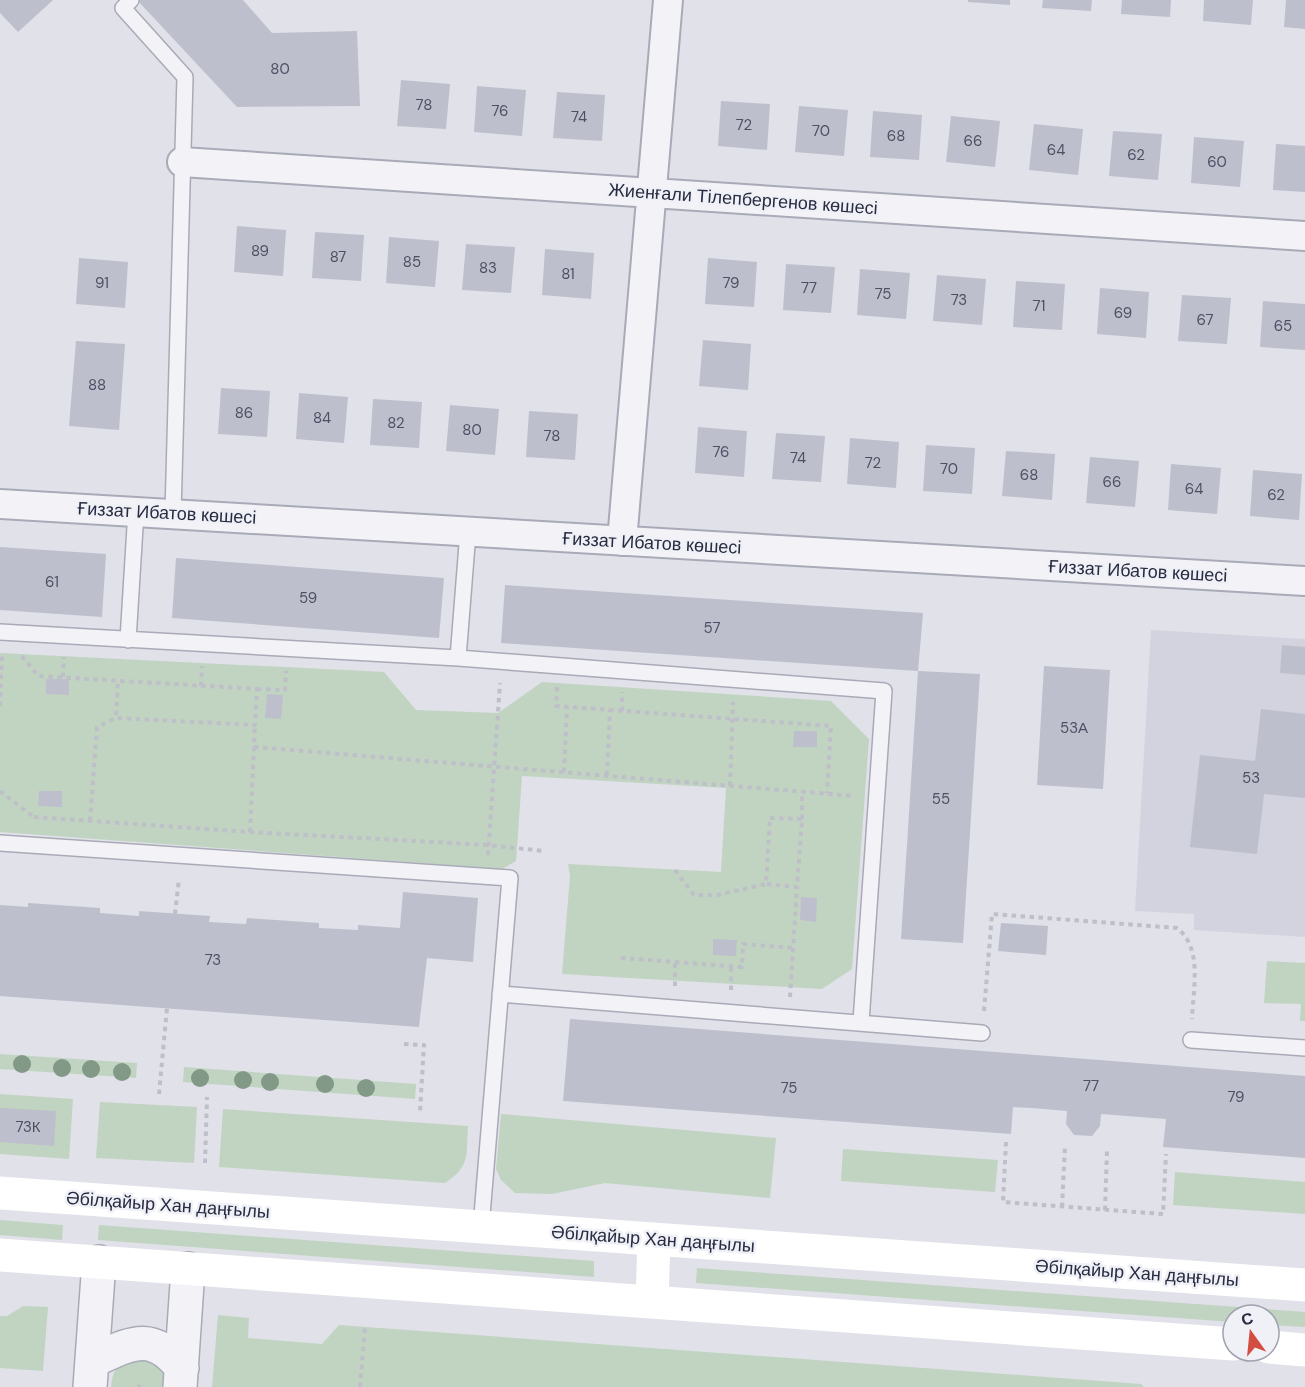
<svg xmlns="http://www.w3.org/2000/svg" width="1305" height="1387" viewBox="0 0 1305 1387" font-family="'DM Sans',sans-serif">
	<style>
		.built { fill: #d2d3de }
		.green { fill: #c1d4c1 }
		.building { fill: #bdbfcc }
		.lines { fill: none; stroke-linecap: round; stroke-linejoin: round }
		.service-casing { stroke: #a9aab7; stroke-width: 18 }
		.minor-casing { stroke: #a9aab7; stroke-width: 32 }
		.tertiary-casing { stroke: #a9aab7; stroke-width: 36 }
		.path { stroke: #bebfc8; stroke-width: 4; stroke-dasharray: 4.5 4.5; stroke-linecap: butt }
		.service { stroke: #f3f3f7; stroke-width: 15 }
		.minor { stroke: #f3f3f7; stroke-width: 28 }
		.tertiary { stroke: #f3f3f7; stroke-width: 33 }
		.secondary { stroke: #fff; stroke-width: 33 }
		.tree { fill: #829987 }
		.labels { text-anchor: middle; stroke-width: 5; stroke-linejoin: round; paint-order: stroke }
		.number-label { font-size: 15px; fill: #4d5064 }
		.street-label { font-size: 18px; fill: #282b41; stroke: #eff1f7 }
	</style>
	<rect width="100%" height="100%" fill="#e0e1e9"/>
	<path class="built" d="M 1151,630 L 1305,639 L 1305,937 L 1194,930 L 1194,914 L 1135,911 Z"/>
	<path class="green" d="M 0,653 L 384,672 L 416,710 L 498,713 L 542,682 L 831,701 L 869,739 L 852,969 L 822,989 L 562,974 L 570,876 L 568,864 L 721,872 L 726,788 L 522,776 L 516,861 L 502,869 L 0,832 Z
		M 1267,961 L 1305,963 L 1305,1021 L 1300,1021 L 1301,1004 L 1264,1003 Z
		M 0,1054 L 137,1063 L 136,1078 L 0,1069 Z
		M 184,1067 L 416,1084 L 415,1099 L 183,1082 Z
		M 0,1094 L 73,1099 L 69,1159 L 0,1154 Z
		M 100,1102 L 197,1107 L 194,1163 L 96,1158 Z
		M 223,1109 L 468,1126 C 466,1155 471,1166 445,1183 L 219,1167 Z
		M 501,1114 L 776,1138 L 770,1198 L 605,1183 L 552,1194 L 515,1193 L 501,1180 L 496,1169 Z
		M 843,1149 L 998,1160 L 995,1192 L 841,1181 Z
		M 1175,1172 L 1305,1182 L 1305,1214 L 1173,1205 Z
		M 0,1220 L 63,1225 L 62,1240 L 0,1235 Z
		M 99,1225 L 594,1261 L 594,1277 L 98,1240 Z
		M 697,1268 L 1305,1312 L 1305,1327 L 1269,1325 L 1269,1315 L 1233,1315 L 1233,1322 L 696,1283 Z
		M 23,1306 L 48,1307 L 43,1371 L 0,1368 L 0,1316 L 7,1316 Z
		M 218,1315 L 249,1318 L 248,1338 L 322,1344 L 339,1325 L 1141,1384 L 1144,1387 L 212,1387 Z
		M 131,1357 C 151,1360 166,1362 166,1387 L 111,1387 C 113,1371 116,1365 131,1357 Z"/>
	<path class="building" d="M 0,0 L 53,0 L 18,32 L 0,13 Z
		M 140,0 L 243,0 L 272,33 L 357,31 L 360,106 L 237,107 L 138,1 Z
		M 968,0 L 1010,0 L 1010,5 L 968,2 Z
		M 1043,0 L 1092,0 L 1091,11 L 1042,8 Z
		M 1122,0 L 1171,0 L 1170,17 L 1121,14 Z
		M 1204,0 L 1253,0 L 1251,25 L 1203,21 Z
		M 1286,0 L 1305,0 L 1305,29 L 1284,27 Z
		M 401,80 L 450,84 L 446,129 L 397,126 Z
		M 477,86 L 526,90 L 522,136 L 474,132 Z
		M 557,92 L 605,95 L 602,141 L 553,138 Z
		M 721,101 L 770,104 L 767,150 L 718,146 Z
		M 799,106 L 848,110 L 844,156 L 795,152 Z
		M 873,111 L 922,115 L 919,160 L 870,157 Z
		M 951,116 L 1000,121 L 995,167 L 946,162 Z
		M 1034,124 L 1083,129 L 1078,175 L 1029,170 Z
		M 1113,131 L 1162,134 L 1158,180 L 1109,176 Z
		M 1194,137 L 1244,141 L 1240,187 L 1191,183 Z
		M 1276,144 L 1305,146 L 1305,192 L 1273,190 Z
		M 237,226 L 286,230 L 283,276 L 234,272 Z
		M 315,232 L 364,235 L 361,281 L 312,278 Z
		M 389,237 L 439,241 L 435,287 L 386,283 Z
		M 466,244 L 515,247 L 511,293 L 462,290 Z
		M 545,249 L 594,253 L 591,299 L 542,295 Z
		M 79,258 L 128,262 L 125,308 L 76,304 Z
		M 708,258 L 757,262 L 754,307 L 705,304 Z
		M 786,264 L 835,267 L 831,313 L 783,310 Z
		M 860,269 L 910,273 L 906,319 L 857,315 Z
		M 937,275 L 986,279 L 982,325 L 933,321 Z
		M 1016,281 L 1065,284 L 1062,330 L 1013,327 Z
		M 1100,288 L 1149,292 L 1146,338 L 1097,334 Z
		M 1182,295 L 1231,298 L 1227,344 L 1178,341 Z
		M 1263,301 L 1305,304 L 1305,350 L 1260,347 Z
		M 703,340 L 751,344 L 748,390 L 699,386 Z
		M 76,341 L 125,344 L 119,430 L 69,426 Z
		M 221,388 L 270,391 L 267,437 L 218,434 Z
		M 299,393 L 348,397 L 344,443 L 296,439 Z
		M 373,399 L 422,402 L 419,448 L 370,445 Z
		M 450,405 L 499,409 L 495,455 L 446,451 Z
		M 529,411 L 578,414 L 575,460 L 526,457 Z
		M 698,427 L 747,431 L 744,477 L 695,473 Z
		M 776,433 L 825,436 L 821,482 L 772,479 Z
		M 850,438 L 899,442 L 896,488 L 847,484 Z
		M 926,445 L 975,448 L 972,494 L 923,491 Z
		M 1006,451 L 1055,454 L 1052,500 L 1002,496 Z
		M 1090,457 L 1139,461 L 1135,507 L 1086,503 Z
		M 1171,464 L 1221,468 L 1217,514 L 1168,510 Z
		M 1253,470 L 1302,474 L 1299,520 L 1250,516 Z
		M 0,547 L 106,554 L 102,617 L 0,610 Z
		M 176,558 L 444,578 L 439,638 L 172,618 Z
		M 505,585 L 923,613 L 918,671 L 501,643 Z
		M 1282,645 L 1305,647 L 1305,675 L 1280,673 Z
		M 1044,666 L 1110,670 L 1103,789 L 1037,785 Z
		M 918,671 L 980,674 L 963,943 L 901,939 Z
		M 46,679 L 69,679 L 69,695 L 46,694 Z
		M 267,694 L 283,695 L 281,719 L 265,718 Z
		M 1261,709 L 1305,714 L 1305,798 L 1264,794 L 1257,854 L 1190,847 L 1200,755 L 1255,761 Z
		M 794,731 L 817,731 L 817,747 L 793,747 Z
		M 39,791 L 62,791 L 62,807 L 38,806 Z
		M 403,892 L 478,898 L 473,962 L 427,958 L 419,1027 L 0,996 L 0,905 L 28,907 L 28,903 L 100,908 L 100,913 L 139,916 L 139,911 L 210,916 L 209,922 L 246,924 L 247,918 L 319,923 L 319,928 L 358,930 L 358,925 L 400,928 Z
		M 801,897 L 817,898 L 816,922 L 800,920 Z
		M 1001,923 L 1048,926 L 1046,955 L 998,951 Z
		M 713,939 L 737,940 L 736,956 L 713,955 Z
		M 570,1019 L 1305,1076 L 1305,1158 L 1163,1147 L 1166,1119 L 1101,1114 L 1100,1126 L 1092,1136 L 1074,1135 L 1066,1124 L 1067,1111 L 1032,1108 L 1013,1107 L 1011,1134 L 563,1101 Z
		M 0,1108 L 56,1111 L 54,1146 L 0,1142 Z"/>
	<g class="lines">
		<g class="service-casing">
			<path id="service" d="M 131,0 L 123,8 L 185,77 L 173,513
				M 0,632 L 458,658 L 468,532
				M 128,640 L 136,511
				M 458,658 L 884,691 L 861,1022
				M 0,843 L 510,878 L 481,1227
				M 500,994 L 982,1033
				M 1191,1040 L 1305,1048"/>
		</g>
		<g class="minor-casing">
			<path id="minor" d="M 182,162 L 1305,236
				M 0,504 L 1305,581
				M 622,541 L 668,0"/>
		</g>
		<g class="tertiary-casing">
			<path id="tertiary" d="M 92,1361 C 130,1344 151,1329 182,1368
				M 90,1387 L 99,1262
				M 180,1387 L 188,1269"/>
		</g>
		<path class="path" d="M 22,656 L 38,676 L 257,689 L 255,725 L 116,718 L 118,681
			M 63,677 L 64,657
			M 201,686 L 202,666
			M 557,687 L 556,706 L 831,726 L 827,793
			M 257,689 L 285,690 L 286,671
			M 0,706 L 2,653
			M 622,711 L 622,692
			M 254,747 L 855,796
			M 564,772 L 567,707
			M 607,775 L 610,710
			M 730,786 L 733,702
			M 0,791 L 35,818
			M 34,817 L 250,832 L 488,845 L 543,851
			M 770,818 L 802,819 L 797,887 L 766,884 Z
			M 802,819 L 802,792
			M 90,821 L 97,727 L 116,718
			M 250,832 L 255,725
			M 488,855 L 500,683
			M 675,870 L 694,895 L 717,895 L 766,884
			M 175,914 L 179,879
			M 621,958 L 742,967 L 743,944 L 794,948
			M 675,986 L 675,962
			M 731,990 L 731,966
			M 790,997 L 797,887
			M 984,1011 L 992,914 L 1177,928 C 1203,948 1193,989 1192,1019
			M 404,1044 L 424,1045 L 420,1112
			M 159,1094 L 167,1008
			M 1006,1142 L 1003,1202 L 1163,1214 L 1166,1154
			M 205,1163 L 207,1097
			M 1062,1207 L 1065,1147
			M 1105,1210 L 1107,1150
			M 139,1387 L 140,1385
			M 360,1387 L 365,1327"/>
		<use href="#service" class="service"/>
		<use href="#minor" class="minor"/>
		<use href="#tertiary" class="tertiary"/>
		<path class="secondary" d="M 0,1193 L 1305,1285
			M 0,1255 L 1233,1344
			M 652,1302 L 654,1239
			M 1269,1347 L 1305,1350"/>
	</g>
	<g class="tree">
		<circle cx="22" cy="1064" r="9"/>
		<circle cx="62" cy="1068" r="9"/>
		<circle cx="91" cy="1069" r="9"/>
		<circle cx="122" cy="1072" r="9"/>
		<circle cx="200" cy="1078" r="9"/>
		<circle cx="243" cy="1080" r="9"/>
		<circle cx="270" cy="1082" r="9"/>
		<circle cx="325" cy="1084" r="9"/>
		<circle cx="366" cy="1088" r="9"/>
	</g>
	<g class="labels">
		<g class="number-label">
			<text x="280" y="74">80</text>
			<text x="424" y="110">78</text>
			<text x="500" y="116">76</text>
			<text x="579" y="122">74</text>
			<text x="744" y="130">72</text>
			<text x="821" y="136">70</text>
			<text x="896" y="141">68</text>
			<text x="973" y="146">66</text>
			<text x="1056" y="155">64</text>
			<text x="1136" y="160">62</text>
			<text x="1217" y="167">60</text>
			<text x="260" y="256">89</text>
			<text x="338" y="262">87</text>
			<text x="412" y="267">85</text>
			<text x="488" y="273">83</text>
			<text x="568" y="279">81</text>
			<text x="102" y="288">91</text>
			<text x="731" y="288">79</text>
			<text x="809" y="293">77</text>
			<text x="883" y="299">75</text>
			<text x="959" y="305">73</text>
			<text x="1039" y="311">71</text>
			<text x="1123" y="318">69</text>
			<text x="1205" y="325">67</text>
			<text x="1283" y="331">65</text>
			<text x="97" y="390">88</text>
			<text x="244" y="418">86</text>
			<text x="322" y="423">84</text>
			<text x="396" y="428">82</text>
			<text x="472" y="435">80</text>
			<text x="552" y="441">78</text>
			<text x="721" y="457">76</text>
			<text x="798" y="463">74</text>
			<text x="873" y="468">72</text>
			<text x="949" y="474">70</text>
			<text x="1029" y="480">68</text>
			<text x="1112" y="487">66</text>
			<text x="1194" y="494">64</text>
			<text x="1276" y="500">62</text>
			<text x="52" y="587">61</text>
			<text x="308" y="603">59</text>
			<text x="712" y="633">57</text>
			<text x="1074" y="733">53А</text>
			<text x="1251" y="783">53</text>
			<text x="941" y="804">55</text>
			<text x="213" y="965">73</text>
			<text x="1091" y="1091">77</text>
			<text x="789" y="1093">75</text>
			<text x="1236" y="1102">79</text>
			<text x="28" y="1132">73К</text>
		</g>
		<g class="street-label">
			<text transform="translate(743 199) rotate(4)" y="6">Жиенғали Тілепбергенов көшесі</text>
			<text transform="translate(167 513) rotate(3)" y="6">Ғиззат Ибатов көшесі</text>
			<text transform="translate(652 543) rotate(3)" y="6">Ғиззат Ибатов көшесі</text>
			<text transform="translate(1138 571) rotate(3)" y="6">Ғиззат Ибатов көшесі</text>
			<text transform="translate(168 1205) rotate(4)" y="6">Әбілқайыр Хан даңғылы</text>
			<text transform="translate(653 1239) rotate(4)" y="6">Әбілқайыр Хан даңғылы</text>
			<text transform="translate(1137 1273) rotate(4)" y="6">Әбілқайыр Хан даңғылы</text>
		</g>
	</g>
	<g transform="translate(1251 1333) rotate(345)"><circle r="28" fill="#eff1f7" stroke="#9fa2ae" stroke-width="1.5"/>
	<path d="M0-4.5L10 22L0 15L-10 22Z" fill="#d34e40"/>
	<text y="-9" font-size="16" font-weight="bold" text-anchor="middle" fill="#282b41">С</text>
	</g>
</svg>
